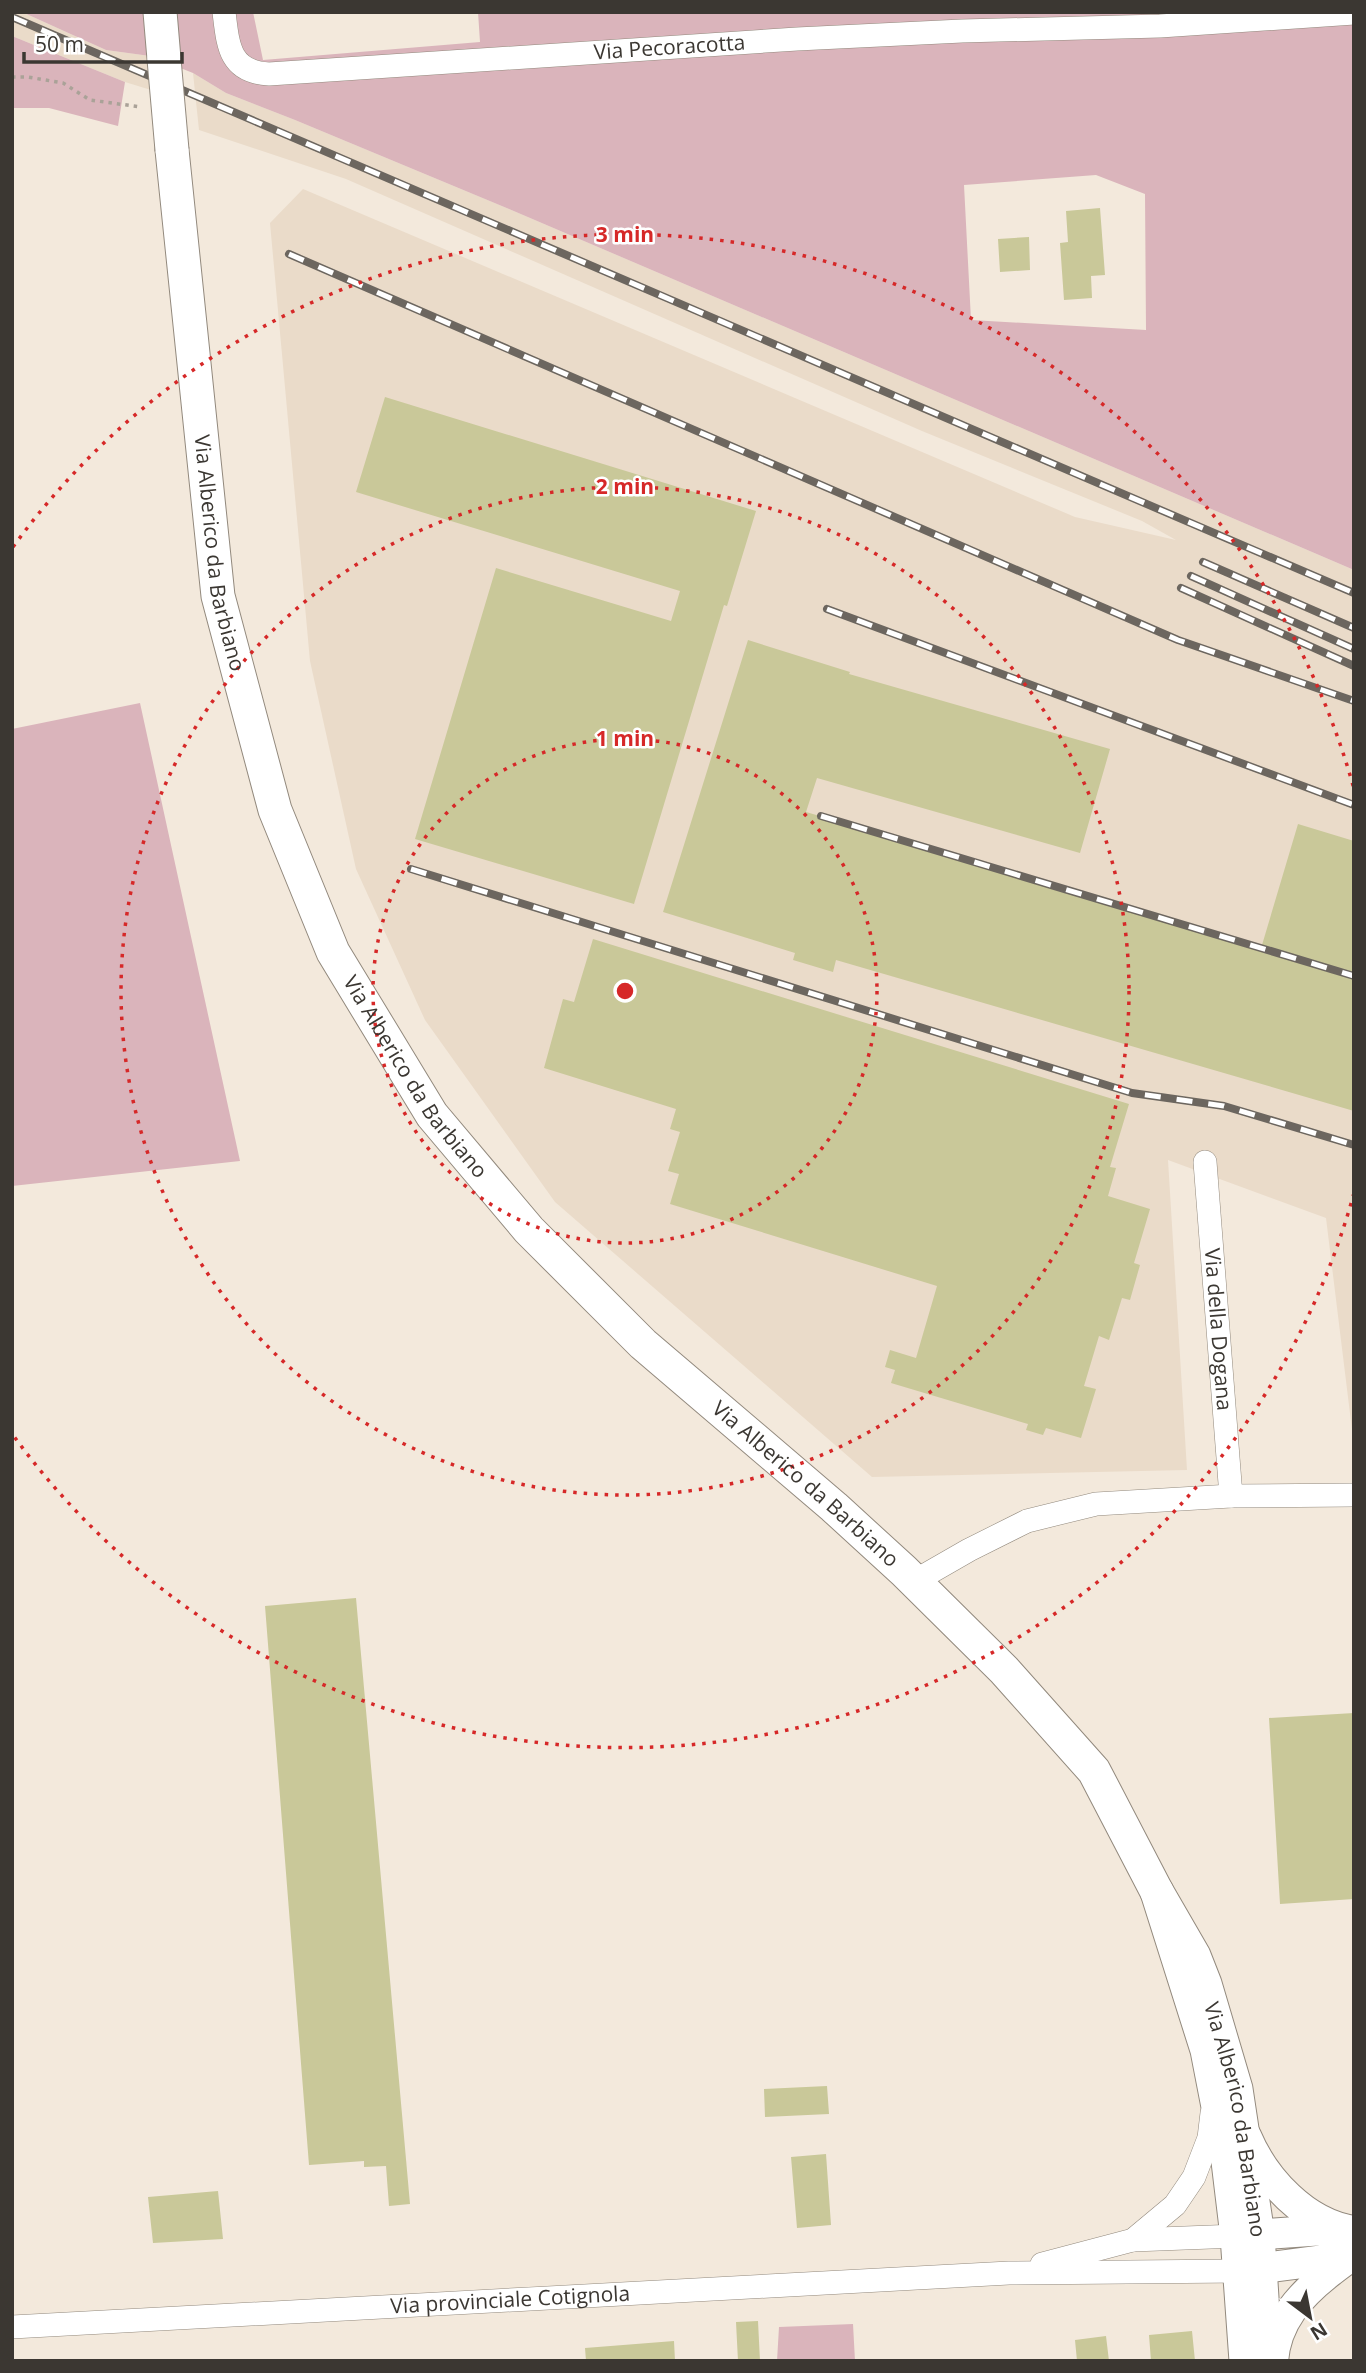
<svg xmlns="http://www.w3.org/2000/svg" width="1366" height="2373" viewBox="0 0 1366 2373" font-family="'Open Sans',sans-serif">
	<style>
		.built { fill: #eadbc9 }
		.green { fill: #dab4bb; fill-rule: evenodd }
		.building { fill: #c9c899 }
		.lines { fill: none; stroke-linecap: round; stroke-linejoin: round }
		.minor-casing { stroke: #92897d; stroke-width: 24 }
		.tertiary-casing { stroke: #92897d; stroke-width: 32 }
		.secondary-casing { stroke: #92897d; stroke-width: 35 }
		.path { stroke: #aaa298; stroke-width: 3.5; stroke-dasharray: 3.5 5; stroke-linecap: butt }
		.minor { stroke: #fff; stroke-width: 23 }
		.tertiary { stroke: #fff; stroke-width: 30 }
		.secondary { stroke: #fff; stroke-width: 33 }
		.rail-casing { stroke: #6c665f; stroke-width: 8 }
		.rail { stroke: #fff; stroke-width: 5; stroke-dasharray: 16; stroke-linecap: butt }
		.secondary-bridge-casing { stroke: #92897d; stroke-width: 35; stroke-linecap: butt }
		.secondary-bridge { stroke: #fff; stroke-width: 33 }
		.ring { fill: none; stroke: #d62828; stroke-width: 3.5; stroke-dasharray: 3.5 7 }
		.labels { text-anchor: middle; stroke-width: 5; stroke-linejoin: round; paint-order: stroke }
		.street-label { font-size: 21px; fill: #3b3732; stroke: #fff }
		.centre { fill: #d62828; stroke: #fff; stroke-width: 3.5 }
		.ring-label { font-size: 21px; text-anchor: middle; font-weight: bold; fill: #d62828; stroke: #fff; stroke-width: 5; stroke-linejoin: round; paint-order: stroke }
	</style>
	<rect width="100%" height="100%" fill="#f3e9dc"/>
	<path class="built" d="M 12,12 L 22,12 L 106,50 L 150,56 L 151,90 L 125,82 L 12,36 Z
		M 193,73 L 226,93 L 295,120 L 509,209 L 1354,570 L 1354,1446 L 1326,1218 L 1168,1160 L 1187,1470 L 872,1477 L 555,1202 L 425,1020 L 356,869 L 310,661 L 270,223 L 303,189 L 1075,517 L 1176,540 L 1142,521 L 922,431 L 346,179 L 199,130 Z"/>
	<path class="green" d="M 22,12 L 253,12 L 263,60 L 480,42 L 478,12 L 1354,12 L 1354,570 L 509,209 L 295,120 L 226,93 L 193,73 L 150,56 L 106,50 ZM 1096,175 L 1145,194 L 1146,330 L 971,320 L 964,185 Z
		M 12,36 L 125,82 L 118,126 L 49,108 L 12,108 Z
		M 140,703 L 240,1161 L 12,1186 L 12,729 Z
		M 853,2324 L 855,2361 L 777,2361 L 779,2327 Z"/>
	<path class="building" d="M 1100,208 L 1105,275 L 1091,276 L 1092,298 L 1064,300 L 1060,243 L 1068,242 L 1066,211 Z
		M 1029,237 L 1030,270 L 1000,272 L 998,239 Z
		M 385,397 L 756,511 L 727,606 L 724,605 L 634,904 L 415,839 L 496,568 L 671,621 L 680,591 L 356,492 Z
		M 748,640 L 850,672 L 849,674 L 1110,749 L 1080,853 L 817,778 L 806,812 L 1262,945 L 1298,824 L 1354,841 L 1354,1111 L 836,960 L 833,972 L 793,960 L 795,953 L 663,912 Z
		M 593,939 L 1129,1104 L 1110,1167 L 1116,1168 L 1108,1196 L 1150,1209 L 1134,1263 L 1140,1265 L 1130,1300 L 1122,1298 L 1109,1340 L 1099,1336 L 1084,1386 L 1096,1389 L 1081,1438 L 1046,1428 L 1043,1435 L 1026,1430 L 1028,1424 L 891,1383 L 895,1370 L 885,1367 L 890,1350 L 916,1358 L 937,1286 L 670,1204 L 679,1174 L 668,1171 L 680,1132 L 670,1129 L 676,1109 L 544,1068 L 563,999 L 574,1002 Z
		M 356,1598 L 410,2204 L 389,2206 L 386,2166 L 364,2167 L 364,2161 L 309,2165 L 265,1606 Z
		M 1354,1713 L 1354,1899 L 1280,1904 L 1269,1718 Z
		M 827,2086 L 829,2114 L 765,2117 L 764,2089 Z
		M 826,2154 L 831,2225 L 797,2228 L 791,2157 Z
		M 218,2191 L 223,2239 L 153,2243 L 148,2197 Z
		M 758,2321 L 760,2361 L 738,2361 L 736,2322 Z
		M 1192,2331 L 1195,2361 L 1151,2361 L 1149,2335 Z
		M 1106,2336 L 1109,2361 L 1077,2361 L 1075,2340 Z
		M 674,2341 L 675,2361 L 586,2361 L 585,2348 Z"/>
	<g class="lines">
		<g class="minor-casing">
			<g id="minor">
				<path id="s1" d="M 224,12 C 228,45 229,72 269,74 L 797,39 L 962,31 L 1160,26 L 1354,13"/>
				<path id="s2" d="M 1205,1162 L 1231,1496"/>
				<path d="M 915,1581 L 969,1550 L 1027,1521 L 1096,1504 L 1231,1496 L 1354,1495"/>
				<path d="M 1133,2240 L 1237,2236"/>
				<path d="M 1042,2264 L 1133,2240 L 1175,2205 L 1194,2177 L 1209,2138 L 1212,2113"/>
				<path id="s3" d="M 12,2327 L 1009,2273 L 1240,2271"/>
			</g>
		</g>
		<g class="tertiary-casing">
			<path id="tertiary" d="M 1246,2136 C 1264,2179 1305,2224 1354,2231
				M 1237,2236 L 1339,2229
				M 1240,2271 L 1348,2257
				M 1273,2361 C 1276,2321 1300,2295 1331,2271 C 1338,2266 1345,2259 1354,2256"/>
		</g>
		<g class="secondary-casing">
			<g id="secondary">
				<path d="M 160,12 L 164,59"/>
				<path id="s4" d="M 172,150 L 218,596 L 275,810 L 333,952 L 432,1115 L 529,1230 L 643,1344 L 834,1507 L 904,1571 L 1004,1670 L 1094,1771 L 1157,1892"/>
				<path id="s5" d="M 1246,2361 L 1237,2236 L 1227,2153 L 1207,2050 L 1157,1892 L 1194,1956 L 1205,1984 L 1236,2089 L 1258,2235 L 1266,2361"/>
			</g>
		</g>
		<path class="path" d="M 12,77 L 28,77 L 63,83 L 90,100 L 141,107"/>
		<use href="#minor" class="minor"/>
		<use href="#tertiary" class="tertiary"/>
		<use href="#secondary" class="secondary"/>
		<g class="rail-casing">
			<path id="rail" d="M 12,17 L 1354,593
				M 289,254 L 1178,640 L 1354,701
				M 1203,562 L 1354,628
				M 1191,576 L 1354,649
				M 1181,588 L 1354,666
				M 827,609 L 1354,805
				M 821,816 L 1354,976
				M 411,869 L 1132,1093 L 1224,1106 L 1354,1145"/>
		</g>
		<use href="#rail" class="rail"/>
		<g class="secondary-bridge-casing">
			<path id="secondary-bridge" d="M 164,59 L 172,150"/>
		</g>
		<use href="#secondary-bridge" class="secondary-bridge"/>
	</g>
	<g class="ring">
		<circle cx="625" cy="991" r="252"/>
		<circle cx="625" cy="991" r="504"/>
		<path d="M1354 1193A756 756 0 0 1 13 1435M13 547A756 756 0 0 1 1354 789"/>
	</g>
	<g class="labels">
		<g class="street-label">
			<text dy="7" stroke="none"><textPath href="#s1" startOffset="488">Via Pecoracotta</textPath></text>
			<text dy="7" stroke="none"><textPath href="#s4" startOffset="406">Via Alberico da Barbiano</textPath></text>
			<text dy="7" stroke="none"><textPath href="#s4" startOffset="973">Via Alberico da Barbiano</textPath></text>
			<text dy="7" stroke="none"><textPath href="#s2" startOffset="168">Via della Dogana</textPath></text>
			<text dy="7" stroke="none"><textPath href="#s4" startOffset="1540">Via Alberico da Barbiano</textPath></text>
			<text dy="7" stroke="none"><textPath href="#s5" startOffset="723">Via Alberico da Barbiano</textPath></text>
			<text dy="7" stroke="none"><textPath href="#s3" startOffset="499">Via provinciale Cotignola</textPath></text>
		</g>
	</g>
	<circle cx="625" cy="991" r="10" class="centre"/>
	<g class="ring-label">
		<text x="625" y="242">3 min</text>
		<text x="625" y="494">2 min</text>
		<text x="625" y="746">1 min</text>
	</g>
	<rect width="1366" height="2373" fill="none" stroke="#3b3732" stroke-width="28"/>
	<g transform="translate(1310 2317) rotate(148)" stroke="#ffffff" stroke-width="5" paint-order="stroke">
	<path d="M0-5L12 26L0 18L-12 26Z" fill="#3b3732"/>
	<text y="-10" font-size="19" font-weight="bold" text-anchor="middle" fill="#3b3732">N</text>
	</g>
	<path d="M24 52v10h158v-10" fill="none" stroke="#3b3732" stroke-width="3.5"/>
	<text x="35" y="52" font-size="21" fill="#3b3732" stroke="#ffffff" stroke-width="5" paint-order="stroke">50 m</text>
</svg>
